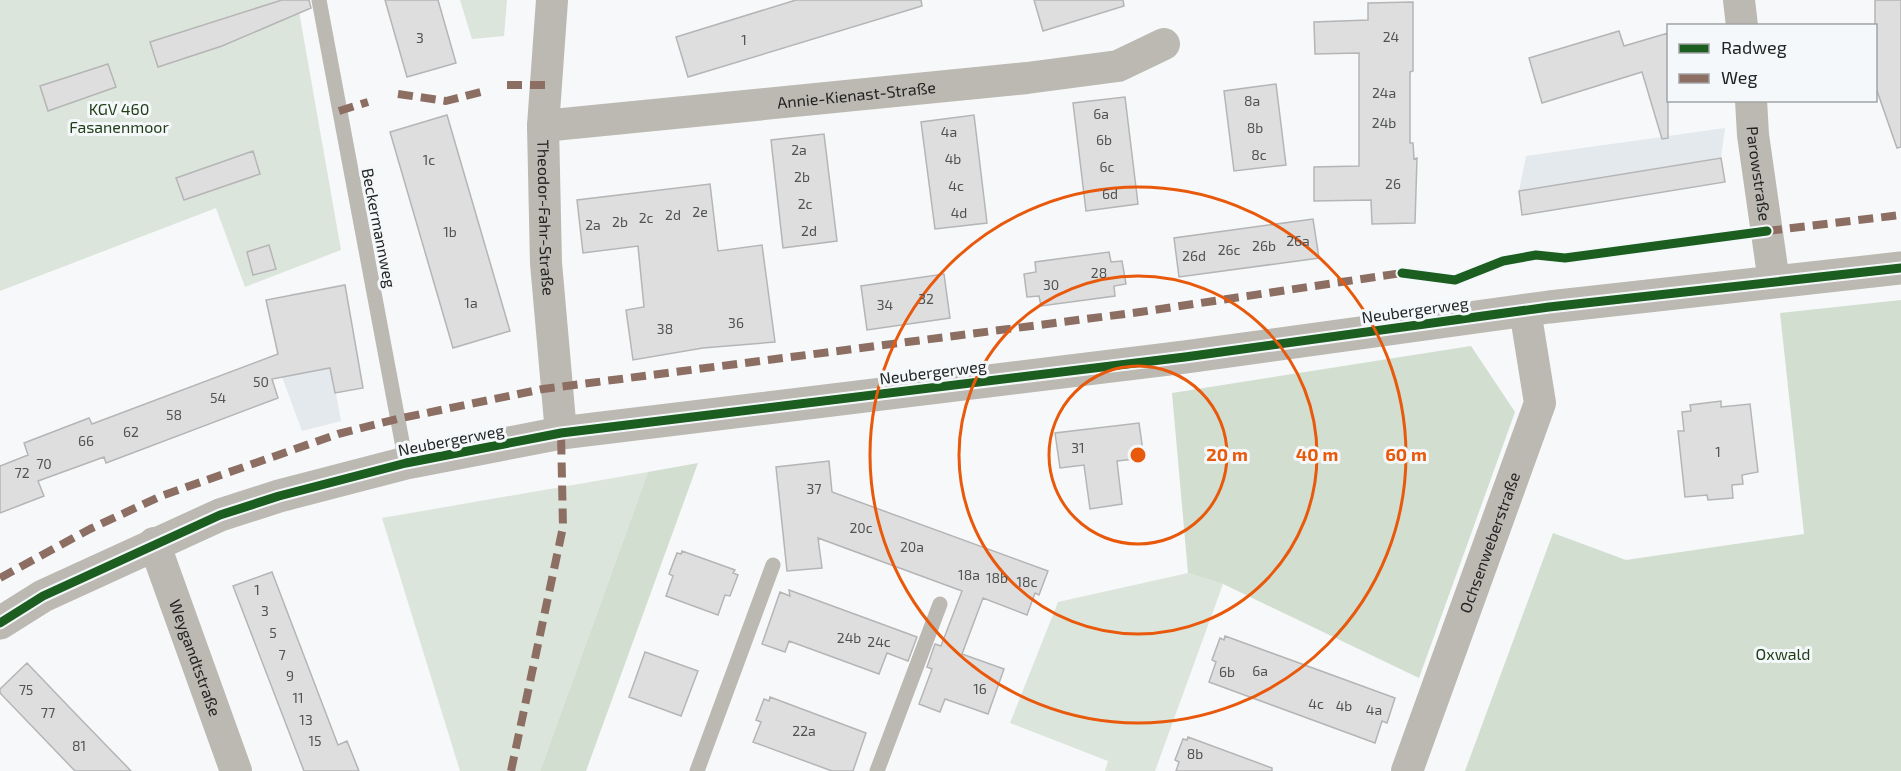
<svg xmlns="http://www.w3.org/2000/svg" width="1901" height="771" viewBox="0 0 1901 771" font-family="'Exo 2',sans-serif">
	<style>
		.built { fill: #e4e9ee }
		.green { fill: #dce5db }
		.forest { fill: #d2ded0 }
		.building { fill: #dededf; stroke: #b5b5b6; stroke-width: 1.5 }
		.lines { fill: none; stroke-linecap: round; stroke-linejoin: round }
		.service { stroke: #bcb8b2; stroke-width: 15 }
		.minor { stroke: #bcb8b2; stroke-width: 32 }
		.tertiary { stroke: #bcb8b2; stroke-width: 33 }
		.quiet { stroke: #8d6e63; stroke-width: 8; stroke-dasharray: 15 8; stroke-linecap: butt }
		.cycleway-casing { stroke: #f5f8fa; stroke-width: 13 }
		.cycleway { stroke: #1b5e20; stroke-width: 9 }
		.ring { fill: none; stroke: #e8590c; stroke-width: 3 }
		.labels { text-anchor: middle; stroke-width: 6; stroke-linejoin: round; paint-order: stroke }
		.number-label { font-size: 14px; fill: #515252 }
		.street-label { font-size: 16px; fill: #222323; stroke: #f5f8fa }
		.park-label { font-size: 16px; fill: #223f19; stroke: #f5f8fa }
		.centre { fill: #e8590c; stroke: #f5f8fa; stroke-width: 3 }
		.ring-label { font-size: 18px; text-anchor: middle; font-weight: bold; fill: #e8590c; stroke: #f5f8fa; stroke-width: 6; stroke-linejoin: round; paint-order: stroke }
	</style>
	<rect width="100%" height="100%" fill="#f6f8f9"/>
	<path class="built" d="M 1725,128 L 1721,158 L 1519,191 L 1526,156 Z
		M 317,290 L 341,421 L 302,431 L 282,377 L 306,372 L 290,294 Z"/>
	<path class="green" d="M 0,0 L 297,0 L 341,250 L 245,287 L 216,208 L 0,291 Z
		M 460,0 L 507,0 L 504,36 L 472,39 Z
		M 648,472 L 540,771 L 460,771 L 382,518 Z
		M 1188,573 L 1223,584 L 1155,771 L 1105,771 L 1108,761 L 1010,723 L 1058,602 Z"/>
	<path class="forest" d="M 1901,300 L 1901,771 L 1465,771 L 1553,533 L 1626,560 L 1804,534 L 1780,313 Z
		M 1471,346 L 1515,412 L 1419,678 L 1223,584 L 1188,573 L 1172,393 Z
		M 698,463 L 586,771 L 540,771 L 648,472 Z"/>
	<path class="building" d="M 282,0 L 309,0 L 311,8 L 222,46 L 158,67 L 150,42 Z
		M 385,0 L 438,0 L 456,63 L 407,77 Z
		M 796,0 L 921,0 L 922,6 L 688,77 L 676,37 Z
		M 1034,0 L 1123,0 L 1124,6 L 1043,31 Z
		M 1875,0 L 1901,0 L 1901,147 L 1897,148 L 1875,85 Z
		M 1413,2 L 1413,71 L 1410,72 L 1410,143 L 1413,143 L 1414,159 L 1417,158 L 1415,223 L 1372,224 L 1371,200 L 1314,201 L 1314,167 L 1359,166 L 1359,53 L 1315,54 L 1314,22 L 1368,20 L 1368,3 Z
		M 1619,31 L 1624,46 L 1668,33 L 1668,138 L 1662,139 L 1642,72 L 1542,103 L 1529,58 Z
		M 108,64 L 116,87 L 48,111 L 40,86 Z
		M 1276,84 L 1286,165 L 1234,171 L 1224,91 Z
		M 1125,97 L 1138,204 L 1086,211 L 1073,103 Z
		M 447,115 L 510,331 L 453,348 L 390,132 Z
		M 974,115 L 987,223 L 935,229 L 921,122 Z
		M 824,134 L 837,241 L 783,248 L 771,140 Z
		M 253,151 L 260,174 L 184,200 L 176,178 Z
		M 1721,158 L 1725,182 L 1522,215 L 1519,191 Z
		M 710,184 L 718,251 L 762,245 L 775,342 L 703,348 L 633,360 L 626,310 L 644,307 L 638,246 L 583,253 L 577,200 Z
		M 1313,219 L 1319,258 L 1179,277 L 1174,238 Z
		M 269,245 L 276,269 L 253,275 L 247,252 Z
		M 1109,252 L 1111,262 L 1122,261 L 1126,284 L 1114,286 L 1115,296 L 1041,306 L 1039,296 L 1027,297 L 1024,274 L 1036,272 L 1035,262 Z
		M 944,274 L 950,318 L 867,330 L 861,286 Z
		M 345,285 L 363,388 L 335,393 L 330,368 L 272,379 L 278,398 L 106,463 L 104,457 L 38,481 L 44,496 L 0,513 L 0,466 L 28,455 L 24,443 L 89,418 L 92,424 L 278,354 L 266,300 Z
		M 1721,401 L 1721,407 L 1750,404 L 1758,472 L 1742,475 L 1743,484 L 1732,485 L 1733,498 L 1708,500 L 1707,495 L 1685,497 L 1678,431 L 1684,431 L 1682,412 L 1691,411 L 1690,405 Z
		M 1139,423 L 1144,458 L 1117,461 L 1122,504 L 1090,509 L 1084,465 L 1060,468 L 1055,433 Z
		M 829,461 L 832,492 L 1048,571 L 1039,595 L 1035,593 L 1027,615 L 983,598 L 962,654 L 1004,669 L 988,714 L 945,699 L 940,712 L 919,704 L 932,669 L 927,667 L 935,644 L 941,646 L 962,591 L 818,538 L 822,568 L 787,571 L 776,467 Z
		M 682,551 L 735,570 L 733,573 L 738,575 L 730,596 L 725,595 L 718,615 L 666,596 L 673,576 L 669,574 L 677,553 L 681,554 Z
		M 272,572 L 338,745 L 347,741 L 359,771 L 304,771 L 233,586 Z
		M 789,590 L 917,637 L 908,661 L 887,653 L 879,674 L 789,641 L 785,652 L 762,644 L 780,592 L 790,596 Z
		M 1225,636 L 1395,698 L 1387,723 L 1382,721 L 1375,743 L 1209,682 L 1216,662 L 1212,660 L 1220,638 L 1224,640 Z
		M 645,652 L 698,671 L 681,716 L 629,697 Z
		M 27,663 L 70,708 L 131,771 L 75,771 L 0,693 L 0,689 Z
		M 770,697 L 866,733 L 853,771 L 832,771 L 753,742 L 761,722 L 756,720 L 764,699 L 769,701 Z
		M 1188,737 L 1272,768 L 1272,771 L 1176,771 L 1179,762 L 1175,760 L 1183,739 L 1187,740 Z"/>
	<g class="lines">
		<path class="service" d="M 319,0 L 406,463
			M 697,771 L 773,565
			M 877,771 L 940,604"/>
		<g class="minor">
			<path id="s1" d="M 552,0 L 543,126 L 546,263 L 561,433"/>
			<path d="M 1739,0 L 1742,26"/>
			<path id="s2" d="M 1751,100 L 1753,135 L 1774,282"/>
			<path id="s3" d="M 543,126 L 1027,78 L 1118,66 L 1164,44"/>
			<path id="s4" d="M 154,543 L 236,771"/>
			<path id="s5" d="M 1407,771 L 1540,403 L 1525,310"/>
		</g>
		<path class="tertiary" d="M 0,623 L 43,596 L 220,515 L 279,496 L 406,463 L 561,433 L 1185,357 L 1549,307 L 1901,268"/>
		<path class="quiet" d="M 507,85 L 545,85
			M 398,94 L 446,101 L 481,92
			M 339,111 L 368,102
			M 1767,231 L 1901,215
			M 0,578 L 90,529 L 161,496 L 338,434 L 397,419 L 543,389 L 1140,312 L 1402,273
			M 511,771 L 563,527 L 561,433"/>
		<g class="cycleway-casing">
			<path id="cycleway" d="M 1402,273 L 1455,280 L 1503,261 L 1536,255 L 1565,258 L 1767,231
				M 0,623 L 43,596 L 220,515 L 279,496 L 406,463 L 561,433 L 1185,357 L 1549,307 L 1901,268"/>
		</g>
		<use href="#cycleway" class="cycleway"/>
	</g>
	<g class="ring">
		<circle cx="1138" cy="455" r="89"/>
		<circle cx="1138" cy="455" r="179"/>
		<circle cx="1138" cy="455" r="268"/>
	</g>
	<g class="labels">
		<g class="number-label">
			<text x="1391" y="42">24</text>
			<text x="420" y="43">3</text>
			<text x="744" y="45">1</text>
			<text x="1384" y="98">24a</text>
			<text x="1252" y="106">8a</text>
			<text x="1101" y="119">6a</text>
			<text x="1384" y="128">24b</text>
			<text x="1255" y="133">8b</text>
			<text x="949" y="137">4a</text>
			<text x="1104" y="145">6b</text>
			<text x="799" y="155">2a</text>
			<text x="1259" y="160">8c</text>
			<text x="953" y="164">4b</text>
			<text x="429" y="165">1c</text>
			<text x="1107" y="172">6c</text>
			<text x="802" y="182">2b</text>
			<text x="1393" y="189">26</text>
			<text x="956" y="191">4c</text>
			<text x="1110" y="199">6d</text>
			<text x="805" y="209">2c</text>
			<text x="700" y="217">2e</text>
			<text x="959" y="218">4d</text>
			<text x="673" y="220">2d</text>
			<text x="646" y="223">2c</text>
			<text x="620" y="227">2b</text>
			<text x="593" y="230">2a</text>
			<text x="809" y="236">2d</text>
			<text x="450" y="237">1b</text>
			<text x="1298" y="246">26a</text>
			<text x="1264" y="251">26b</text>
			<text x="1229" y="255">26c</text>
			<text x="1194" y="261">26d</text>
			<text x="1099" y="278">28</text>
			<text x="1051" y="290">30</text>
			<text x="926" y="304">32</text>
			<text x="471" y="308">1a</text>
			<text x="885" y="310">34</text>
			<text x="736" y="328">36</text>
			<text x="665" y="334">38</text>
			<text x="261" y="387">50</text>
			<text x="218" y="403">54</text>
			<text x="174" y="420">58</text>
			<text x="131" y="437">62</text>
			<text x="86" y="446">66</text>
			<text x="1078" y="453">31</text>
			<text x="1718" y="457">1</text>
			<text x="44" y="469">70</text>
			<text x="22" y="478">72</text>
			<text x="814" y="494">37</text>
			<text x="861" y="533">20c</text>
			<text x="912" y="552">20a</text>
			<text x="969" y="580">18a</text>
			<text x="997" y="583">18b</text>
			<text x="1027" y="587">18c</text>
			<text x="257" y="595">1</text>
			<text x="265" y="616">3</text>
			<text x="273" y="638">5</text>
			<text x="849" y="643">24b</text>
			<text x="879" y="647">24c</text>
			<text x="282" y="660">7</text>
			<text x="1260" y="676">6a</text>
			<text x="1227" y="677">6b</text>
			<text x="290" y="681">9</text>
			<text x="980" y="694">16</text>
			<text x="26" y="695">75</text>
			<text x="298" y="703">11</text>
			<text x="1316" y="709">4c</text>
			<text x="1344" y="711">4b</text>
			<text x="1374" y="715">4a</text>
			<text x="48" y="718">77</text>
			<text x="306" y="725">13</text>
			<text x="804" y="736">22a</text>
			<text x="315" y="746">15</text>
			<text x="79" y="751">81</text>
			<text x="1195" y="759">8b</text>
		</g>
		<g class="street-label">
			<text dy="6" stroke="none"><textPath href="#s3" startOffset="315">Annie-Kienast-Straße</textPath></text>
			<text dy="6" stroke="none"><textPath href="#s2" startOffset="74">Parowstraße</textPath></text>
			<text dy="6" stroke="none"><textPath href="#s1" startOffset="218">Theodor-Fahr-Straße</textPath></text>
			<text transform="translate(379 228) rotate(79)" y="6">Beckermannweg</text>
			<text transform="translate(1415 310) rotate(-8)" y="6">Neubergerweg</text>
			<text transform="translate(933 372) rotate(-7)" y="6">Neubergerweg</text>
			<text transform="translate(451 440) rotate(-11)" y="6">Neubergerweg</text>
			<text dy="6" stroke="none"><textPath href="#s5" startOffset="243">Ochsenweberstraße</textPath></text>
			<text dy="6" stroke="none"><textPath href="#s4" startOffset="122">Weygandtstraße</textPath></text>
		</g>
		<g class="park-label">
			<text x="119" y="115">KGV 460<tspan x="119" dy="18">Fasanenmoor</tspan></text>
			<text x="1783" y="660">Oxwald</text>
		</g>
	</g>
	<circle cx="1138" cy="455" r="9" class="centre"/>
	<g class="ring-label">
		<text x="1227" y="461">20 m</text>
		<text x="1317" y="461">40 m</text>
		<text x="1406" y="461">60 m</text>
	</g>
	<rect x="1667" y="24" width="210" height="78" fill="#f5f8fa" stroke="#a1a3a4" stroke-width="1.5"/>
	<rect x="1679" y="44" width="30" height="9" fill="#1b5e20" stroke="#a1a3a4" stroke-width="1.5"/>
	<text x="1721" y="54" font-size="18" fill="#222323">Radweg</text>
	<rect x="1679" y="74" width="30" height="9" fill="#8d6e63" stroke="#a1a3a4" stroke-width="1.5"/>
	<text x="1721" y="84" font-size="18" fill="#222323">Weg</text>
</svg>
